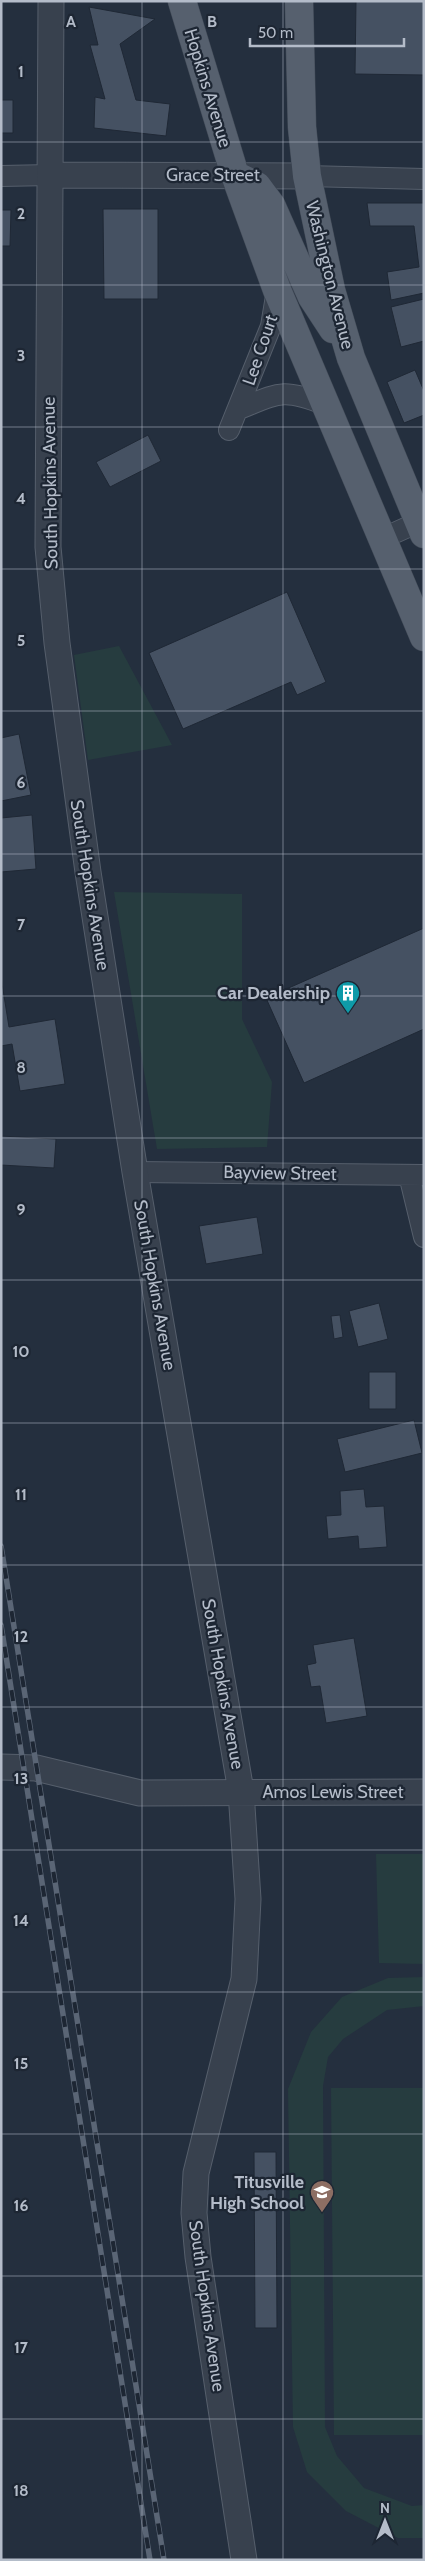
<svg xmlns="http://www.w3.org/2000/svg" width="425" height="2561" viewBox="0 0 425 2561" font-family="Cabin,sans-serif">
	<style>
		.green { fill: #263c3f }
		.building { fill: #455162; stroke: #1f2835 }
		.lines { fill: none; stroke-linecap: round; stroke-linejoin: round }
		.minor-casing { stroke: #565f6c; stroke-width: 22 }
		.tertiary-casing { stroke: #565f6c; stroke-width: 27 }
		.primary-casing { stroke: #414a57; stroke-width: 29 }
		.minor { stroke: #38414e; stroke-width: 20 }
		.tertiary { stroke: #38414e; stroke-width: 25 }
		.primary { stroke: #56606e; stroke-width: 28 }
		.rail-casing { stroke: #5a6575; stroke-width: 5.5 }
		.rail { stroke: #1d2633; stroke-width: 4; stroke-dasharray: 11; stroke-linecap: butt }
		.grid { fill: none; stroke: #b4bcc9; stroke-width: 1; stroke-opacity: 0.55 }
		.labels { text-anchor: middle; stroke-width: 4.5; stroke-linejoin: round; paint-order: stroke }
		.street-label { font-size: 18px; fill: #b4bcc9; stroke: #1d2633 }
		.poi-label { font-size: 18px; font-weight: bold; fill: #b4bcc9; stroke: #1d2633; text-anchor: end }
		.grid-label { font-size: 16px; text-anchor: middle; font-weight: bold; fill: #b4bcc9; stroke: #1d2633; stroke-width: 4.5; stroke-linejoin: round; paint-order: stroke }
	</style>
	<rect width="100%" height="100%" fill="#242f3e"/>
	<path class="green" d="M 119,646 L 172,745 L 88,760 L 74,655 Z
		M 114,892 L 242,894 L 242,1019 L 272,1082 L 267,1147 L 157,1149 Z
		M 376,1854 L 424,1854 L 424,1964 L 379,1963 Z
		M 424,1977 L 424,2006 L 387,2010 L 343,2039 L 328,2057 L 323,2086 L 325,2427 L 337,2456 L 364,2488 L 412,2506 L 424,2505 L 424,2538 L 398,2538 L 346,2511 L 307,2472 L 293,2427 L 288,2089 L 311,2032 L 342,1997 L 388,1978 Z
		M 331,2088 L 424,2088 L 424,2435 L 334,2435 Z"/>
	<path class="building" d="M 356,1 L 424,1 L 424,75 L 355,74 Z
		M 89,7 L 155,19 L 120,44 L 136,100 L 170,104 L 166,136 L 94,128 L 95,97 L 105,99 L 90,45 L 98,45 Z
		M 1,100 L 13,100 L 13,133 L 1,133 Z
		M 367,203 L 424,203 L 424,293 L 391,300 L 387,272 L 419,267 L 414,226 L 370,226 Z
		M 103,209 L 158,209 L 158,299 L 104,299 Z
		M 1,210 L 11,210 L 10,246 L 1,246 Z
		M 424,299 L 424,341 L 401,347 L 391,307 Z
		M 415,370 L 424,391 L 424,415 L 404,423 L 387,382 Z
		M 148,435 L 161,461 L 110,487 L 96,462 Z
		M 287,592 L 326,682 L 297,695 L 291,682 L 183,729 L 149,653 Z
		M 19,734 L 31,795 L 1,801 L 1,738 Z
		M 32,815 L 36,869 L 1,872 L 1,818 Z
		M 424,928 L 424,1029 L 304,1083 L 266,998 Z
		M 1,977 L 9,1027 L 55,1019 L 65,1084 L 20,1091 L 12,1044 L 1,1046 Z
		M 1,1136 L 56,1139 L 54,1168 L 1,1165 Z
		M 257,1217 L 263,1254 L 206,1264 L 199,1226 Z
		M 379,1303 L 388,1339 L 358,1347 L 349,1311 Z
		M 340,1315 L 343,1337 L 334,1339 L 331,1316 Z
		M 369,1372 L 396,1372 L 396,1409 L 369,1409 Z
		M 414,1420 L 422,1453 L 345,1472 L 337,1439 Z
		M 364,1489 L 366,1507 L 384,1506 L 387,1547 L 359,1549 L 358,1536 L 328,1539 L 326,1516 L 341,1515 L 340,1491 Z
		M 354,1638 L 367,1716 L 326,1723 L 320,1686 L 311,1687 L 307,1665 L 316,1663 L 313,1645 Z
		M 254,2152 L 276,2152 L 277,2328 L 255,2328 Z"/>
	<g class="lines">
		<g class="minor-casing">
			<path id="minor" d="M 1,176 L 51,175
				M 307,176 L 424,179
				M 239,409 C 279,393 282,388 324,404
				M 229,430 L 271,326 L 277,290
				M 381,539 L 419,522
				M 135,1172 L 424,1175
				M 409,1175 L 424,1237"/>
		</g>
		<g class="tertiary-casing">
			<path id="tertiary" d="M 51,1 L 48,547 L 57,643 L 88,872 L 135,1172 L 241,1791 L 248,1899 L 244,1979 L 196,2173 L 194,2213 L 198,2257 L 244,2560
				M 51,175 L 307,176
				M 1,1767 L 36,1768 L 140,1793 L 424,1792"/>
		</g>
		<g class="primary-casing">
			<path id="primary" d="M 182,1 L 235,175 L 277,290 L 424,637
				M 299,1 L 302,127 L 307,176 L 331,290 L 351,358 L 424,534
				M 235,175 L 257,186 L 271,205 L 312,297 L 333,329"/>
		</g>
		<use href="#minor" class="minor"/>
		<use href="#tertiary" class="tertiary"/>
		<use href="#primary" class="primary"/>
		<g class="rail-casing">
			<path id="rail" d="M 1,1546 L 164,2560
				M 1,1625 L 150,2560"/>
		</g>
		<use href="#rail" class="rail"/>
	</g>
	<path class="grid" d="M 142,1 L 142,2560M 283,1 L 283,2560M 1,142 L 424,142M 1,285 L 424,285M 1,427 L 424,427M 1,569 L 424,569M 1,711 L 424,711M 1,854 L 424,854M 1,996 L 424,996M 1,1138 L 424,1138M 1,1280 L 424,1280M 1,1423 L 424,1423M 1,1565 L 424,1565M 1,1707 L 424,1707M 1,1850 L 424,1850M 1,1992 L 424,1992M 1,2134 L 424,2134M 1,2276 L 424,2276M 1,2419 L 424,2419"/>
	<defs>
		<g id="building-pin" transform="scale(1.25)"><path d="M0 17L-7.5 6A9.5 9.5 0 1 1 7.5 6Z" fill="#0f9aa8" stroke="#1d2633"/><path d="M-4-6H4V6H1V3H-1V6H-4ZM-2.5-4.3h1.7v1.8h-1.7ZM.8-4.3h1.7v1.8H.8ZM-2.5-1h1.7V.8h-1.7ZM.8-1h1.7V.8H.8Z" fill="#fff"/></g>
		<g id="school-pin" transform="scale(1.25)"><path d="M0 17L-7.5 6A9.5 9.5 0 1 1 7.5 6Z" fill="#8d6e63" stroke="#1d2633"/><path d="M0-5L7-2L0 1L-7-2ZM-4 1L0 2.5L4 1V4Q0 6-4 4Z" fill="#fff"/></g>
	</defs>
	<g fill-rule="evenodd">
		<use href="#building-pin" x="348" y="993"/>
		<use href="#school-pin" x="322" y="2192"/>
	</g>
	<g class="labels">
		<g class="street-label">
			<text transform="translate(208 88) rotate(73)" y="6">Hopkins Avenue</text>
			<text x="213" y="181">Grace Street</text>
			<text transform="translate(330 275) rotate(76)" y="6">Washington Avenue</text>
			<text transform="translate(260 350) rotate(-71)" y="6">Lee Court</text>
			<text transform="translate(50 483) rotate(-91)" y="6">South Hopkins Avenue</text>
			<text transform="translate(90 885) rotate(81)" y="6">South Hopkins Avenue</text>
			<text transform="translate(280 1173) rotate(1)" y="6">Bayview Street</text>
			<text transform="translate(155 1285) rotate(80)" y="6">South Hopkins Avenue</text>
			<text transform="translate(223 1684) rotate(80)" y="6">South Hopkins Avenue</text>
			<text x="333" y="1798">Amos Lewis Street</text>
			<text transform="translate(207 2306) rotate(82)" y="6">South Hopkins Avenue</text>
		</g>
		<g class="poi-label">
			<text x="330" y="999">Car Dealership</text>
			<text x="304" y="2188">Titusville<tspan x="304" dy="21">High School</tspan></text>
		</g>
	</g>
	<g class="grid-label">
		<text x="71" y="27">A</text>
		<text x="212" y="27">B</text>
		<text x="21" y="77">1</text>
		<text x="21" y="219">2</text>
		<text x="21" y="361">3</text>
		<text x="21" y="504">4</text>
		<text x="21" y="646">5</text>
		<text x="21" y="788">6</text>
		<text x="21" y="930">7</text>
		<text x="21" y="1073">8</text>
		<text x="21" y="1215">9</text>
		<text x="21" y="1357">10</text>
		<text x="21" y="1500">11</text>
		<text x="21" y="1642">12</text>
		<text x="21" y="1784">13</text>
		<text x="21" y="1926">14</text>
		<text x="21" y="2069">15</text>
		<text x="21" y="2211">16</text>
		<text x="21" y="2353">17</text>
		<text x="21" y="2496">18</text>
	</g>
	<rect width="425" height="2561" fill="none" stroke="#b4bcc9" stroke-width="5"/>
	<g transform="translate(385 2521)" stroke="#1d2633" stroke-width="4" paint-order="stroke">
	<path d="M0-4L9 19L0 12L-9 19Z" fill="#b4bcc9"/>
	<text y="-8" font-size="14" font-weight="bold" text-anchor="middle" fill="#b4bcc9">N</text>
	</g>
	<path d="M250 38v8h154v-8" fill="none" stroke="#b4bcc9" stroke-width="2.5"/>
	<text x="258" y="38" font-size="15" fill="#b4bcc9" stroke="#1d2633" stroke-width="4" paint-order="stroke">50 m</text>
</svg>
